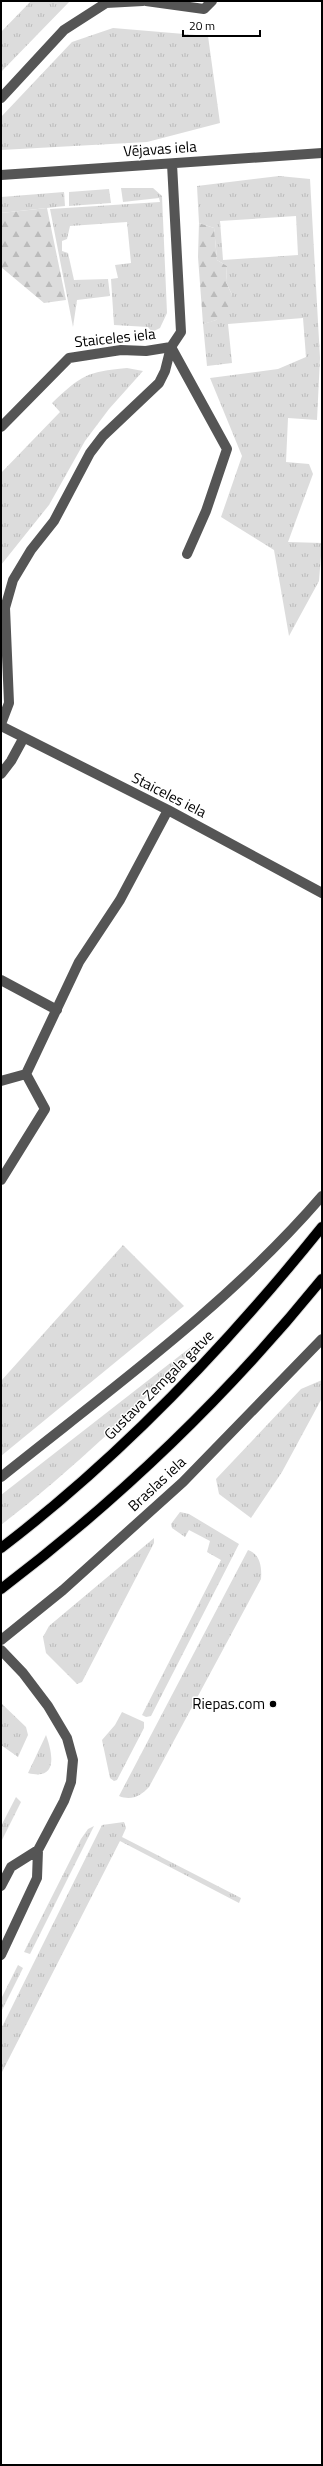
<svg xmlns="http://www.w3.org/2000/svg" width="323" height="2466" viewBox="0 0 323 2466" font-family="'Titillium Web',sans-serif">
	<style>
		.grass { fill: url(#grass-tufts); fill-rule: evenodd }
		.forest { fill: url(#forest-firs) }
		.lines { fill: none; stroke-linecap: round; stroke-linejoin: round }
		.major-casing { stroke: #dbdbdb; stroke-width: 12 }
		.minor { stroke: #555; stroke-width: 10 }
		.major { stroke: #000; stroke-width: 10 }
		.poi-dot { fill: #000; stroke: #fff; stroke-width: 1.5 }
		.labels { text-anchor: middle; stroke-width: 3; stroke-linejoin: round; paint-order: stroke }
		.street-label { font-size: 15px; fill: #000; stroke: #fff }
		.poi-label { font-size: 15px; fill: #000; stroke: #fff; text-anchor: end }
	</style>
	<defs>
		<pattern id="grass-tufts" width="24" height="20" patternUnits="userSpaceOnUse"><rect width="24" height="20" fill="#dcdcdc"/><path d="M3 7l-1-3M5 7V3M7 7l1-3M15 17l-1-3M17 17v-4M19 17l1-3" fill="none" stroke="#bbb"/></pattern>
		<pattern id="forest-firs" width="22" height="20" patternUnits="userSpaceOnUse"><rect width="22" height="20" fill="#dcdcdc"/><path d="M5 1l3.5 6h-7zM16 11l3.5 6h-7z" fill="#bbb"/></pattern>
	</defs>
	<rect width="100%" height="100%" fill="#fff"/>
	<path class="grass" d="M 31,1 L 70,1 L 1,72 L 1,32 Z
		M 113,28 L 208,36 L 220,123 L 147,142 L 1,150 L 1,117 L 72,42 Z
		M 279,176 L 310,179 L 320,358 L 317,420 L 288,418 L 286,462 L 309,464 L 313,474 L 288,542 L 322,543 L 319,581 L 289,636 L 274,550 L 221,517 L 242,456 L 210,378 L 278,369 L 306,357 L 303,318 L 228,324 L 232,363 L 207,366 L 203,324 L 216,320 L 232,295 L 226,282 L 227,266 L 217,260 L 214,228 L 199,223 L 197,186 ZM 296,216 L 298,255 L 223,260 L 220,221 Z
		M 121,188 L 153,188 L 162,196 L 167,313 L 160,328 L 152,332 L 148,327 L 114,325 L 111,279 L 118,278 L 115,265 L 131,263 L 127,222 L 70,226 L 67,239 L 62,241 L 62,251 L 68,253 L 74,280 L 108,279 L 110,296 L 77,300 L 73,327 L 50,209 L 160,202 L 159,198 L 123,202 Z
		M 109,189 L 111,203 L 69,206 L 69,192 Z
		M 64,192 L 65,206 L 1,213 L 1,197 Z
		M 127,368 L 143,371 L 109,409 L 85,441 L 49,505 L 1,565 L 1,473 L 60,412 L 52,403 C 82,375 86,372 127,368 Z
		M 123,1245 L 184,1306 L 1,1456 L 1,1381 Z
		M 202,1342 C 137,1407 73,1470 1,1525 L 1,1495 L 196,1343 Z
		M 322,1380 L 322,1398 L 282,1472 L 251,1518 L 219,1494 L 216,1479 L 301,1389 Z
		M 180,1512 L 189,1514 L 239,1544 L 151,1716 L 146,1717 L 142,1715 L 221,1560 L 207,1552 L 210,1541 L 189,1530 L 185,1537 L 172,1528 L 171,1524 Z
		M 154,1538 L 154,1543 L 82,1682 L 77,1684 L 46,1653 L 43,1637 L 49,1626 Z
		M 248,1550 C 260,1554 262,1567 261,1579 L 149,1787 C 141,1796 131,1801 119,1796 Z
		M 1,1703 L 26,1727 L 28,1735 L 18,1757 L 1,1745 Z
		M 122,1712 L 144,1722 L 144,1728 L 117,1780 L 114,1781 L 110,1778 L 102,1740 L 115,1725 Z
		M 46,1735 C 53,1754 58,1781 28,1773 Z
		M 16,1797 L 21,1802 L 1,1842 L 1,1826 Z
		M 124,1822 L 126,1828 L 122,1837 L 241,1898 L 239,1903 L 120,1841 L 1,2074 L 1,2029 L 102,1825 Z
		M 94,1826 L 30,1954 L 24,1952 L 81,1839 L 88,1829 Z
		M 18,1965 L 23,1968 L 1,2012 L 1,1999 Z"/>
	<path class="forest" d="M 47,208 L 66,300 L 44,303 L 1,267 L 1,213 Z
		M 199,223 L 214,228 L 217,260 L 227,266 L 226,282 L 232,295 C 227,315 223,319 203,324 L 198,257 Z"/>
	<g class="lines">
		<g class="major-casing">
			<path id="major" d="M 1,1548 C 122,1456 227,1345 322,1227
				M 1,1589 C 121,1498 227,1396 322,1279"/>
		</g>
		<path class="minor" d="M 146,1 L 204,9 L 212,1
			M 1,98 L 64,30 L 106,3 L 143,1
			M 1,175 L 322,153
			M 171,347 L 227,449 L 206,511 L 187,554
			M 1,427 L 69,358 L 121,350 L 146,351 L 171,347 L 181,332 L 172,164
			M 1,724 L 9,703 L 5,608 L 13,580 L 31,550 L 54,521 L 90,453 L 103,436 L 159,383 L 165,371 L 171,347
			M 1,726 L 168,810 L 322,893
			M 1,774 L 11,761 L 23,739
			M 1,980 L 57,1010
			M 1,1081 L 26,1074
			M 1,1180 L 45,1109 L 26,1074 L 79,962 L 120,900 L 168,810
			M 1,1477 C 112,1388 229,1304 322,1196
			M 1,1640 L 63,1590 L 183,1482 L 322,1339
			M 1,1650 L 23,1673 L 48,1706 L 67,1738 L 73,1760 L 71,1782 L 64,1801 L 38,1850 L 37,1878 L 1,1955
			M 1,1886 L 11,1867 L 38,1850"/>
		<use href="#major" class="major"/>
	</g>
	<circle class="poi-dot" cx="273" cy="1704" r="4"/>
	<g class="labels">
		<g class="street-label">
			<text transform="translate(160 149) rotate(-4)" y="5">Vējavas iela</text>
			<text transform="translate(115 338) rotate(-6)" y="5">Staiceles iela</text>
			<text transform="translate(169 795) rotate(27)" y="5">Staiceles iela</text>
			<text transform="translate(159 1385) rotate(-45)" y="5">Gustava Zemgala gatve</text>
			<text transform="translate(157 1484) rotate(-43)" y="5">Braslas iela</text>
		</g>
		<g class="poi-label">
			<text x="265" y="1709">Riepas.com</text>
		</g>
	</g>
	<rect width="323" height="2466" fill="none" stroke="#000000" stroke-width="4"/>
	<path d="M183 30v6h77v-6" fill="none" stroke="#000000" stroke-width="2"/>
	<text x="189" y="30" font-size="12" fill="#000000" stroke="#ffffff" stroke-width="3" paint-order="stroke">20 m</text>
</svg>
